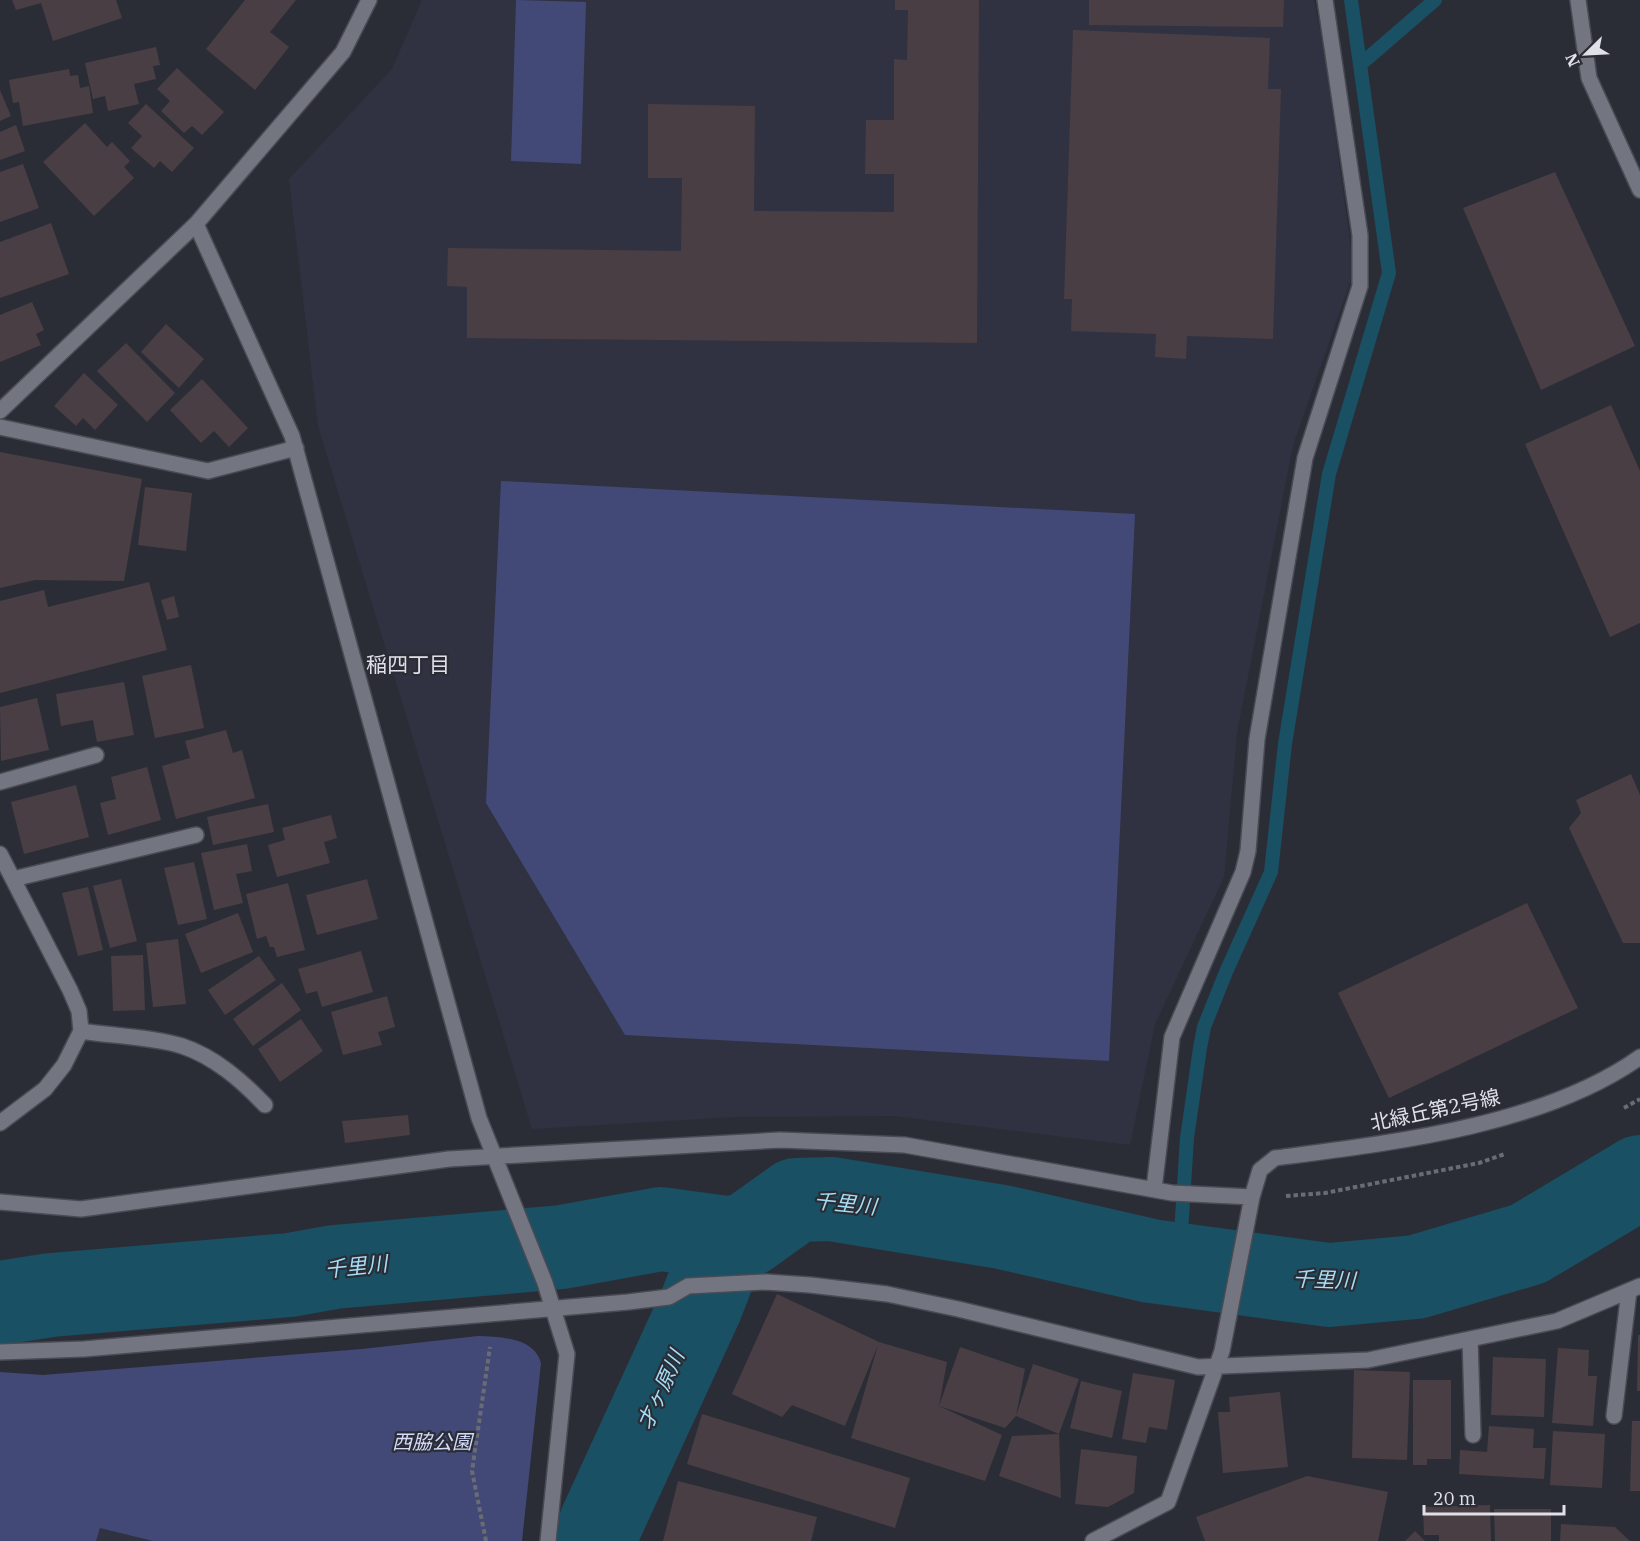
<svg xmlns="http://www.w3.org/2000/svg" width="1640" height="1541" viewBox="0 0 1640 1541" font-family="'IBM Plex Serif','Noto Sans JP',serif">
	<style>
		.built { fill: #303242 }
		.green { fill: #434977 }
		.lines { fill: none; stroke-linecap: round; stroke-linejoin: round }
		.stream { stroke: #195063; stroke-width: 14 }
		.river { stroke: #195063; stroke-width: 84 }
		.building { fill: #493e44 }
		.minor-casing { stroke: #494a53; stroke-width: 18 }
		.path { stroke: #6a6c74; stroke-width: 4; stroke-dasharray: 4.5 3; stroke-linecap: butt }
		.minor { stroke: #737681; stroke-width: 15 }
		.labels { text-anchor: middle; stroke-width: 4.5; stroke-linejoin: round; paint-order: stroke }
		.street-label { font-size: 20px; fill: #e0e1e8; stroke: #2b2d36 }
		.park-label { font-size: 20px; font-style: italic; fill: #d4dafa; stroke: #2b2d36 }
		.neighbourhood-label { font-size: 21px; fill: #e0e1e8; stroke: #2b2d36 }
		.water-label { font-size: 21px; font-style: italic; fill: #a5ddf5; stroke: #2b2d36 }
	</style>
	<rect width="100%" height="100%" fill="#2b2d36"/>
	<path class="built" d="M 422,0 L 1314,0 L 1323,46 L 1354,271 L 1293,445 L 1237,733 L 1224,877 L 1155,1024 L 1130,1145 L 895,1116 L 734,1117 L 532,1129 L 318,426 L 289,179 L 392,69 Z
		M 100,1527 L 153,1541 L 96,1541 Z"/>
	<path class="green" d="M 516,0 L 586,2 L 581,164 L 511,161 Z
		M 501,481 L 1135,514 L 1109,1061 L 625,1035 L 486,803 Z
		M 478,1336 C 500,1337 534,1337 541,1363 L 522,1541 L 153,1541 L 100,1528 L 96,1541 L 0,1541 L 0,1372 L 43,1375 L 362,1349 Z"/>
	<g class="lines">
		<path class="stream" d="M 1361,64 L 1435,0
			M 1179,1265 L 1187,1138 L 1200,1048 L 1204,1027 L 1226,972 L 1271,872 L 1285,744 L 1329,474 L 1389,273 L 1351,0"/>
		<path class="river" d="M 0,1303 L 51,1295 L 290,1275 L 334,1267 L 562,1247 L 661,1229 L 727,1238 L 747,1235 L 796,1200 L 831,1199 L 1002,1227 L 1151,1261 L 1329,1285 L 1416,1277 L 1528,1244 L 1640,1177
			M 595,1541 L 601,1523 L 701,1305 L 727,1238"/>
	</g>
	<path class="building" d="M 12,0 L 116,0 L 122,18 L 53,41 L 41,3 L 16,10 Z
		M 245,0 L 296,0 L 270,32 L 289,47 L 255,90 L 206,49 Z
		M 895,0 L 979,0 L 977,343 L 467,338 L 467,287 L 447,286 L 448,248 L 681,251 L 682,178 L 648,178 L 648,104 L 755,106 L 754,211 L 894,212 L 894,174 L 865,174 L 866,120 L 894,120 L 894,59 L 907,60 L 908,10 L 895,10 Z
		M 1089,0 L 1284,0 L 1283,27 L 1089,25 Z
		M 1073,30 L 1270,38 L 1268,89 L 1281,89 L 1273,339 L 1187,336 L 1186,359 L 1155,357 L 1156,334 L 1071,331 L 1072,299 L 1064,299 Z
		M 156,47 L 160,65 L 153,66 L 156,79 L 134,84 L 139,104 L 108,111 L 105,96 L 93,99 L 85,63 Z
		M 177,68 L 224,112 L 202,135 L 192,126 L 184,133 L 161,111 L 170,101 L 157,89 Z
		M 69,69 L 70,76 L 78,75 L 80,88 L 89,86 L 93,113 L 23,126 L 19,102 L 13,103 L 9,80 Z
		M 0,90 L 11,116 L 0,121 Z
		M 146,104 L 194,148 L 172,172 L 160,161 L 154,168 L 131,148 L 142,136 L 128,123 Z
		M 85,123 L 107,147 L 112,142 L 130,161 L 124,167 L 134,178 L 94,216 L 43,162 Z
		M 16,125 L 25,151 L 0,160 L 0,132 Z
		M 23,164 L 39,208 L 0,222 L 0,172 Z
		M 1555,172 L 1635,346 L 1541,390 L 1463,208 Z
		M 51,223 L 69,274 L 0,298 L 0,242 Z
		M 32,302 L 44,330 L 36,334 L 41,345 L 0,362 L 0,315 Z
		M 166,324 L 204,359 L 179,388 L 141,352 Z
		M 126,343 L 175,393 L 147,422 L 97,371 Z
		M 84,373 L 118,405 L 95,430 L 83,418 L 76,426 L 54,406 Z
		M 202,379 L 248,428 L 229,447 L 214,431 L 201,443 L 170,410 Z
		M 1611,405 L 1640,471 L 1640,623 L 1610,637 L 1525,444 Z
		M 0,452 L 142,479 L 124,581 L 35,580 L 0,588 Z
		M 145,487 L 192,493 L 186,551 L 138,545 Z
		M 149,582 L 167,650 L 0,693 L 0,601 L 44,590 L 48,607 Z
		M 174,596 L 179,617 L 167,620 L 161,600 Z
		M 191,665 L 204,728 L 155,738 L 142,676 Z
		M 124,682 L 134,735 L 97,742 L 93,720 L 61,726 L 56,694 Z
		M 37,698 L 49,750 L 1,761 L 0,707 Z
		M 226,730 L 233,753 L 242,750 L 255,798 L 176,819 L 162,766 L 190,758 L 185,741 Z
		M 147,767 L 161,820 L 108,835 L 100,803 L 116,799 L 111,777 Z
		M 1631,774 L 1640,795 L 1640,943 L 1623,943 L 1569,828 L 1581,813 L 1576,800 Z
		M 76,785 L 89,837 L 24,854 L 11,802 Z
		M 268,804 L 274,832 L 213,845 L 207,817 Z
		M 331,815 L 337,838 L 324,842 L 330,863 L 277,877 L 268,845 L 285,840 L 282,828 Z
		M 247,844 L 252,871 L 236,874 L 243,903 L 214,910 L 201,853 Z
		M 194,862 L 207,919 L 178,925 L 164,868 Z
		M 121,879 L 137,941 L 110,948 L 93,886 Z
		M 367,879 L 378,919 L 317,935 L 306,895 Z
		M 288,883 L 305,950 L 277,957 L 274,947 L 270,947 L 266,936 L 257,939 L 246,894 Z
		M 88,887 L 103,950 L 78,956 L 62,893 Z
		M 1527,903 L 1578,1008 L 1389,1098 L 1338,993 Z
		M 238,913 L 253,952 L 201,973 L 185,934 Z
		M 178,939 L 186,1004 L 153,1007 L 146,943 Z
		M 361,951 L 373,992 L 322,1007 L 317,991 L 306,994 L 298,969 Z
		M 143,955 L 145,1010 L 113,1011 L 111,956 Z
		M 259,956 L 276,980 L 225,1015 L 208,990 Z
		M 282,983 L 301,1010 L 253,1046 L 233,1019 Z
		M 387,996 L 395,1027 L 378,1032 L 382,1045 L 343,1055 L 331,1012 Z
		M 301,1019 L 323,1051 L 280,1082 L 258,1049 Z
		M 408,1115 L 410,1135 L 345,1143 L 342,1121 Z
		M 777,1294 L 879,1342 L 947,1362 L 939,1406 L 960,1347 L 1025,1369 L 1016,1416 L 1005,1428 L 939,1406 L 1002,1435 L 985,1481 L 851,1438 L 878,1345 L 845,1426 L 792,1405 L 782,1417 L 732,1394 Z
		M 1638,1335 L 1640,1335 L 1640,1391 L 1637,1391 Z
		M 1558,1348 L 1589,1350 L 1588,1376 L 1597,1376 L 1593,1426 L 1552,1423 Z
		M 1493,1357 L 1546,1359 L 1544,1417 L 1491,1415 Z
		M 1033,1364 L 1079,1379 L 1059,1434 L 1016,1416 Z
		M 1354,1370 L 1410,1372 L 1407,1460 L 1352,1458 Z
		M 1133,1373 L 1175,1380 L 1167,1430 L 1149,1427 L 1146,1443 L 1122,1439 Z
		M 1413,1380 L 1451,1380 L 1451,1459 L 1427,1459 L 1427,1465 L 1413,1465 Z
		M 1081,1381 L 1122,1391 L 1112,1438 L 1070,1428 Z
		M 1280,1392 L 1288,1467 L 1223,1473 L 1218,1412 L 1230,1412 L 1229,1397 Z
		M 702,1414 L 910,1478 L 895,1528 L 687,1464 Z
		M 1632,1421 L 1640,1421 L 1640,1491 L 1630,1491 Z
		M 1489,1426 L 1534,1429 L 1533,1448 L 1546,1448 L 1544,1479 L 1459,1474 L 1460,1450 L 1487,1452 Z
		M 1553,1431 L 1605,1434 L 1602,1488 L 1550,1485 Z
		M 1059,1434 L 1061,1498 L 999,1476 L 1012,1436 Z
		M 1081,1449 L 1137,1456 L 1134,1493 L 1108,1507 L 1075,1504 Z
		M 1307,1476 L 1388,1492 L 1378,1541 L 1205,1541 L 1196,1517 Z
		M 678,1481 L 817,1517 L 811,1541 L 663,1541 Z
		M 1490,1505 L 1491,1541 L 1439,1541 L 1439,1535 L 1424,1535 L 1423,1507 Z
		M 1494,1509 L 1551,1509 L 1551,1541 L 1495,1541 Z
		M 1561,1524 L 1615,1527 L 1630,1541 L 1560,1541 Z
		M 1415,1531 L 1425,1541 L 1405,1541 Z"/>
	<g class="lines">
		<g class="minor-casing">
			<path id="minor" d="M 1578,0 L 1589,78 L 1640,190
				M 196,224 L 292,436 L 479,1118 L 545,1283 L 567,1354 L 548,1541
				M 0,411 L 196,224 L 343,52 L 369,0
				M 0,427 L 208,471 L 296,448
				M 0,782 L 96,755
				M 0,854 L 70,990 L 79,1011 L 81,1031 L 64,1065 L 45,1089 L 0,1123
				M 13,879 L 196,835
				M 81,1031 C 112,1036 154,1037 182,1046 C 215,1057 242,1081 265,1105
				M 1154,1189 L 1172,1037 L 1243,872 L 1248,851 L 1257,739 L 1305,458 L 1360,286 L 1360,235 L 1325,0
				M 0,1202 L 81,1209 L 449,1159 L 780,1140 L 905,1145 L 1172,1193 L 1252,1197
				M 1470,1339 L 1473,1435
				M 0,1352 L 84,1349 L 628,1302 L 669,1297 L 688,1286 L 766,1282 L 810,1285 L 887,1294 L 958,1309 L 1198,1367 L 1368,1360 L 1557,1321 L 1640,1286
				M 1614,1416 L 1629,1291
				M 1093,1541 L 1168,1502 L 1222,1351 L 1252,1197 L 1260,1170 L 1275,1158 C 1391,1143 1543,1126 1640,1057"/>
		</g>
		<path class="path" d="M 1624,1108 L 1640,1099
			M 1286,1196 L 1325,1193 L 1479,1163 L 1505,1154
			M 486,1541 L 472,1471 L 490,1347"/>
		<use href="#minor" class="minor"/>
	</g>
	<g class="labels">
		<g class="street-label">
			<text transform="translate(1435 1110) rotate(-12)" y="7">北緑丘第2号線</text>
		</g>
		<g class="park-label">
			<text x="432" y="1449">西脇公園</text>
		</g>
		<g class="neighbourhood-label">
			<text x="408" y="672">稲四丁目</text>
		</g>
		<g class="water-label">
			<text transform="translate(845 1204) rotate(6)" y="7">千里川</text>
			<text transform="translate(356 1267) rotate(-6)" y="7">千里川</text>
			<text transform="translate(1324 1280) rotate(2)" y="7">千里川</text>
			<text transform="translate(661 1390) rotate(-66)" y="7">才ヶ原川</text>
		</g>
	</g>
	<g transform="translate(1586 54) rotate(246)" stroke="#2b2d36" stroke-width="4.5" paint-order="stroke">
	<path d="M0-4.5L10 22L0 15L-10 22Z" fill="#e0e1e8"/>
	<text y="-9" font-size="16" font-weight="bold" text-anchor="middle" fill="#e0e1e8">N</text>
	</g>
	<path d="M1424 1505v9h140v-9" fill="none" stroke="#e0e1e8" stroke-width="3"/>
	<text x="1433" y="1505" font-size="18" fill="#e0e1e8" stroke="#2b2d36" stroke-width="4.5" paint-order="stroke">20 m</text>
</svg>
